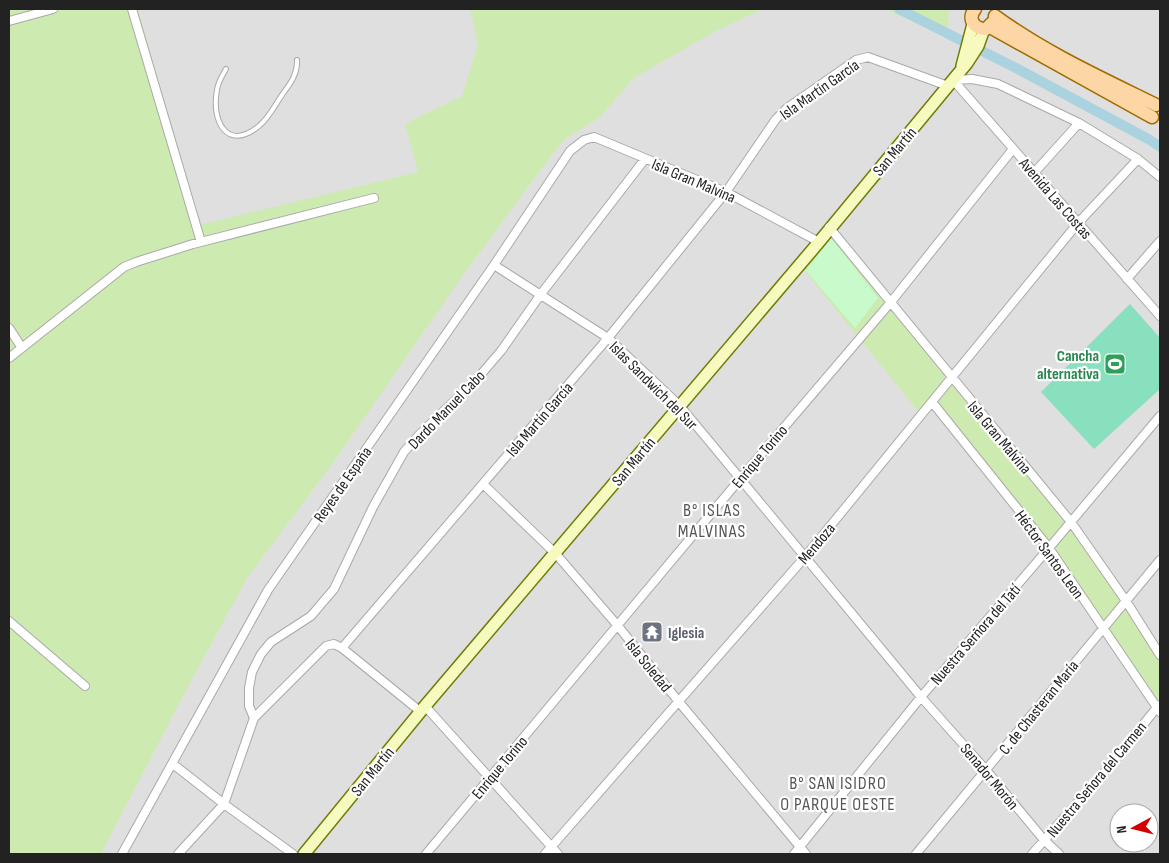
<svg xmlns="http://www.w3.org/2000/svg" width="1169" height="863" font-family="'Sofia Sans Condensed',sans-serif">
<rect width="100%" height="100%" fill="#f2efe9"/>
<!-- residential -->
<path fill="#e0dfdf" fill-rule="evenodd" d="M 9,9 L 1160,9 L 1160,854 L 9,854 ZM 1119,813 L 1149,813 L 1149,843 L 1119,843 Z"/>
<!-- grass -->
<path fill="#cdebb0" d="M 9,9 L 138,9 L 199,225 L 418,172 L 405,124 L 462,96 L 478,44 L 470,9 L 763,9 L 718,30 L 634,78 L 599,118 L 566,138 L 553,153 L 461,278 L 335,460 L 247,578 L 182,698 L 101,854 L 9,854 Z
M 885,9 L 942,9 L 949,12 L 946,37 Z
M 830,228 L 1070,522 L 1160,656 L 1160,712 L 1049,547 L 932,401 L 921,415 L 800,265 Z"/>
<!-- park -->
<path fill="#c8facc" d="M 831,238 L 878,298 L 855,328 L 806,271 Z"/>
<!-- pitch -->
<path fill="#88e0be" d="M 1130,304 L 1160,338 L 1160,389 L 1094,449 L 1041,392 Z"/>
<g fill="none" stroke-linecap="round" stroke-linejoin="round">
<!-- canal -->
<path stroke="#aad3df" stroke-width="10" d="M 899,9 L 1016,68 L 1150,140 L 1160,147"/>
<!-- lane casing -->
<g stroke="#a9a9a9" stroke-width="6">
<path id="lane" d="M 226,69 C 222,76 218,82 217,90 C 211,121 227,152 259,126 C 269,118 275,105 282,95 C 290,84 298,74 297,60"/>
</g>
<!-- street casing -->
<g stroke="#a9a9a9" stroke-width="10">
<path id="street" d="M 132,9 L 201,242
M 9,21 L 53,9
M 953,80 L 1160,316
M 953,80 L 972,79 L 998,84 L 1079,123 L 1138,159 L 1160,177
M 1034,173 L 1079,123
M 829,227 L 1071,522 L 1126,601 L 1160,655
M 494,265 L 608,338 L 680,406 L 921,697 L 986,770 L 1044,840 L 1059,854
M 1127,279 L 1160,241
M 9,328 L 22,348
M 9,358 L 124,267 L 136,262 L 193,244 L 374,198
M 932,402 L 1049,548 L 1160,712
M 483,484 L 556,554 L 618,626 L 679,702 L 806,854
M 9,621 L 85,686
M 342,648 L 421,712
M 425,706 L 558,854
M 254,718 L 249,706 L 249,688 L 252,672 L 261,654 L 271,642 L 311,616 L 334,589 L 373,507 L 404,452 L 419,435 L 477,379 L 501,351 L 541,294 L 645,159
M 173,764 L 224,804 L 293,854
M 122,854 L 268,590 L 494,265 L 570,151 L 584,140 L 594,137 L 726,192 L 819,242
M 178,854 L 224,804 L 254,718 L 326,646 L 334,644 L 342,648 L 608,338 L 726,192 L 776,119 L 787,108 L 856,60 L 868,57 L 948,86
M 426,854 L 740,479 L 891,302 L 1013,149
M 545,854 L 805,557 L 1078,223 L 1138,159
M 794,854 L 921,697 L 1049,548 L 1160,416
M 916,854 L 1160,560
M 1032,854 L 1107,769 L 1159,705"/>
</g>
<!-- secondary casing -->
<g stroke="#707d05" stroke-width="14">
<path id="secondary" d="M 962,66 L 973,24
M 304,854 L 425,706 L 819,242 L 967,63 L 978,46 L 984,29"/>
</g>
<!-- primary casing -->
<g stroke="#a06b00" stroke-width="15">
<path id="primary" d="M 975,9 C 967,19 974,29 986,29 L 993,22
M 995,16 C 1044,52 1101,78 1156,105
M 990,27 L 1152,117"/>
</g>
<!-- lane -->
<use href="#lane" stroke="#fff" stroke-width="4"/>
<!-- street -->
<use href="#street" stroke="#fff" stroke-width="8"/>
<!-- secondary -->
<use href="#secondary" stroke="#f7fabf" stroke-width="11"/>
<!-- primary -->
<use href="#primary" stroke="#fcd6a4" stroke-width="12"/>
</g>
<!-- icons -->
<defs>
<g id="stadium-square" transform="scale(1.125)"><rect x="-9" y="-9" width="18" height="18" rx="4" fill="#2e9e5b" stroke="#fff"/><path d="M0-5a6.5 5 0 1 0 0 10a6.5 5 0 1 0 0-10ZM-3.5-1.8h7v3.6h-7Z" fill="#fff"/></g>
<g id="temple-square" transform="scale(1.125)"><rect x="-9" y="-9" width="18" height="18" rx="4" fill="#6b7280" stroke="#fff"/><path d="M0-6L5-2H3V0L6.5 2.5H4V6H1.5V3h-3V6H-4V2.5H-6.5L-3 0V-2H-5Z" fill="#fff"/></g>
</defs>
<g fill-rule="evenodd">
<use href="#stadium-square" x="1115" y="364"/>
<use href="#temple-square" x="652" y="632"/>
</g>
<g text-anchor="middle" stroke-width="4.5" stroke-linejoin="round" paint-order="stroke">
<!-- street labels -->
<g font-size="16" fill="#222" stroke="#fff">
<text transform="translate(819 89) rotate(-35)" y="6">Isla Martín García</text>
<text transform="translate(894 151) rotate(-50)" y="6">San Martín</text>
<text transform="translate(694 180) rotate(23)" y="6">Isla Gran Malvina</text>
<text transform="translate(1056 198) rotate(49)" y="6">Avenida Las Costas</text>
<text transform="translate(654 385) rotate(45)" y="6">Islas Sandwich del Sur</text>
<text transform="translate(446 409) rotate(-46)" y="6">Dardo Manuel Cabo</text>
<text transform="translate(539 419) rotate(-49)" y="6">Isla Martín García</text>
<text transform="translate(1000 437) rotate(50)" y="6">Isla Gran Malvina</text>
<text transform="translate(759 456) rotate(-50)" y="6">Enrique Torino</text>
<text transform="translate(633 461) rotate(-50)" y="6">San Martín</text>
<text transform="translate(342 484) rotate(-55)" y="6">Reyes de España</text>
<text transform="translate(816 543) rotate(-50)" y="6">Mendoza</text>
<text transform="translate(1050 554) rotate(54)" y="6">Héctor Santos Leon</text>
<text transform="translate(975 634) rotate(-49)" y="6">Nuestra Serñora del Tatí</text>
<text transform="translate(649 665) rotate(51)" y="6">Isla Soledad</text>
<text transform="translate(1038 707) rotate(-51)" y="6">C. de Chasteran María</text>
<text transform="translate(499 767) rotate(-50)" y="6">Enrique Torino</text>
<text transform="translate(372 771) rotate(-51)" y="6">San Martín</text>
<text transform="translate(990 776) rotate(50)" y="6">Senador Morón</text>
<text transform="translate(1096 779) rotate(-50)" y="6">Nuestra Señora del Carmen</text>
</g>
<!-- leisure labels -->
<g font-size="16" font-weight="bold" fill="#27864d" stroke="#fff" text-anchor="end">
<text x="1099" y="361">Cancha<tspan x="1099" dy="18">alternativa</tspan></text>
</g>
<!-- worship labels -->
<g font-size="16" font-weight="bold" fill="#5b616d" stroke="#fff" text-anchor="start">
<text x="668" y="638">Iglesia</text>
</g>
<!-- neighbourhood labels -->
<g font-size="18" letter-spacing="1" fill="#555" stroke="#fff">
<text x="712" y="516">B° ISLAS<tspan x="712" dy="21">MALVINAS</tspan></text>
<text x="838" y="789">B° SAN ISIDRO<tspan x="838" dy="21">O PARQUE OESTE</tspan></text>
</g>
</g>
<!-- border -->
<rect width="1169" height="863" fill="none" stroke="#222222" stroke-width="20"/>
<!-- north arrow -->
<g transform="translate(1134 828) rotate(263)"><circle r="24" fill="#ffffff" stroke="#a7a7a7"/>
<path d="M0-4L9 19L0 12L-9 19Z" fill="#d40000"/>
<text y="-8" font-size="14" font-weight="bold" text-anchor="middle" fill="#222222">N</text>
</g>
</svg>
